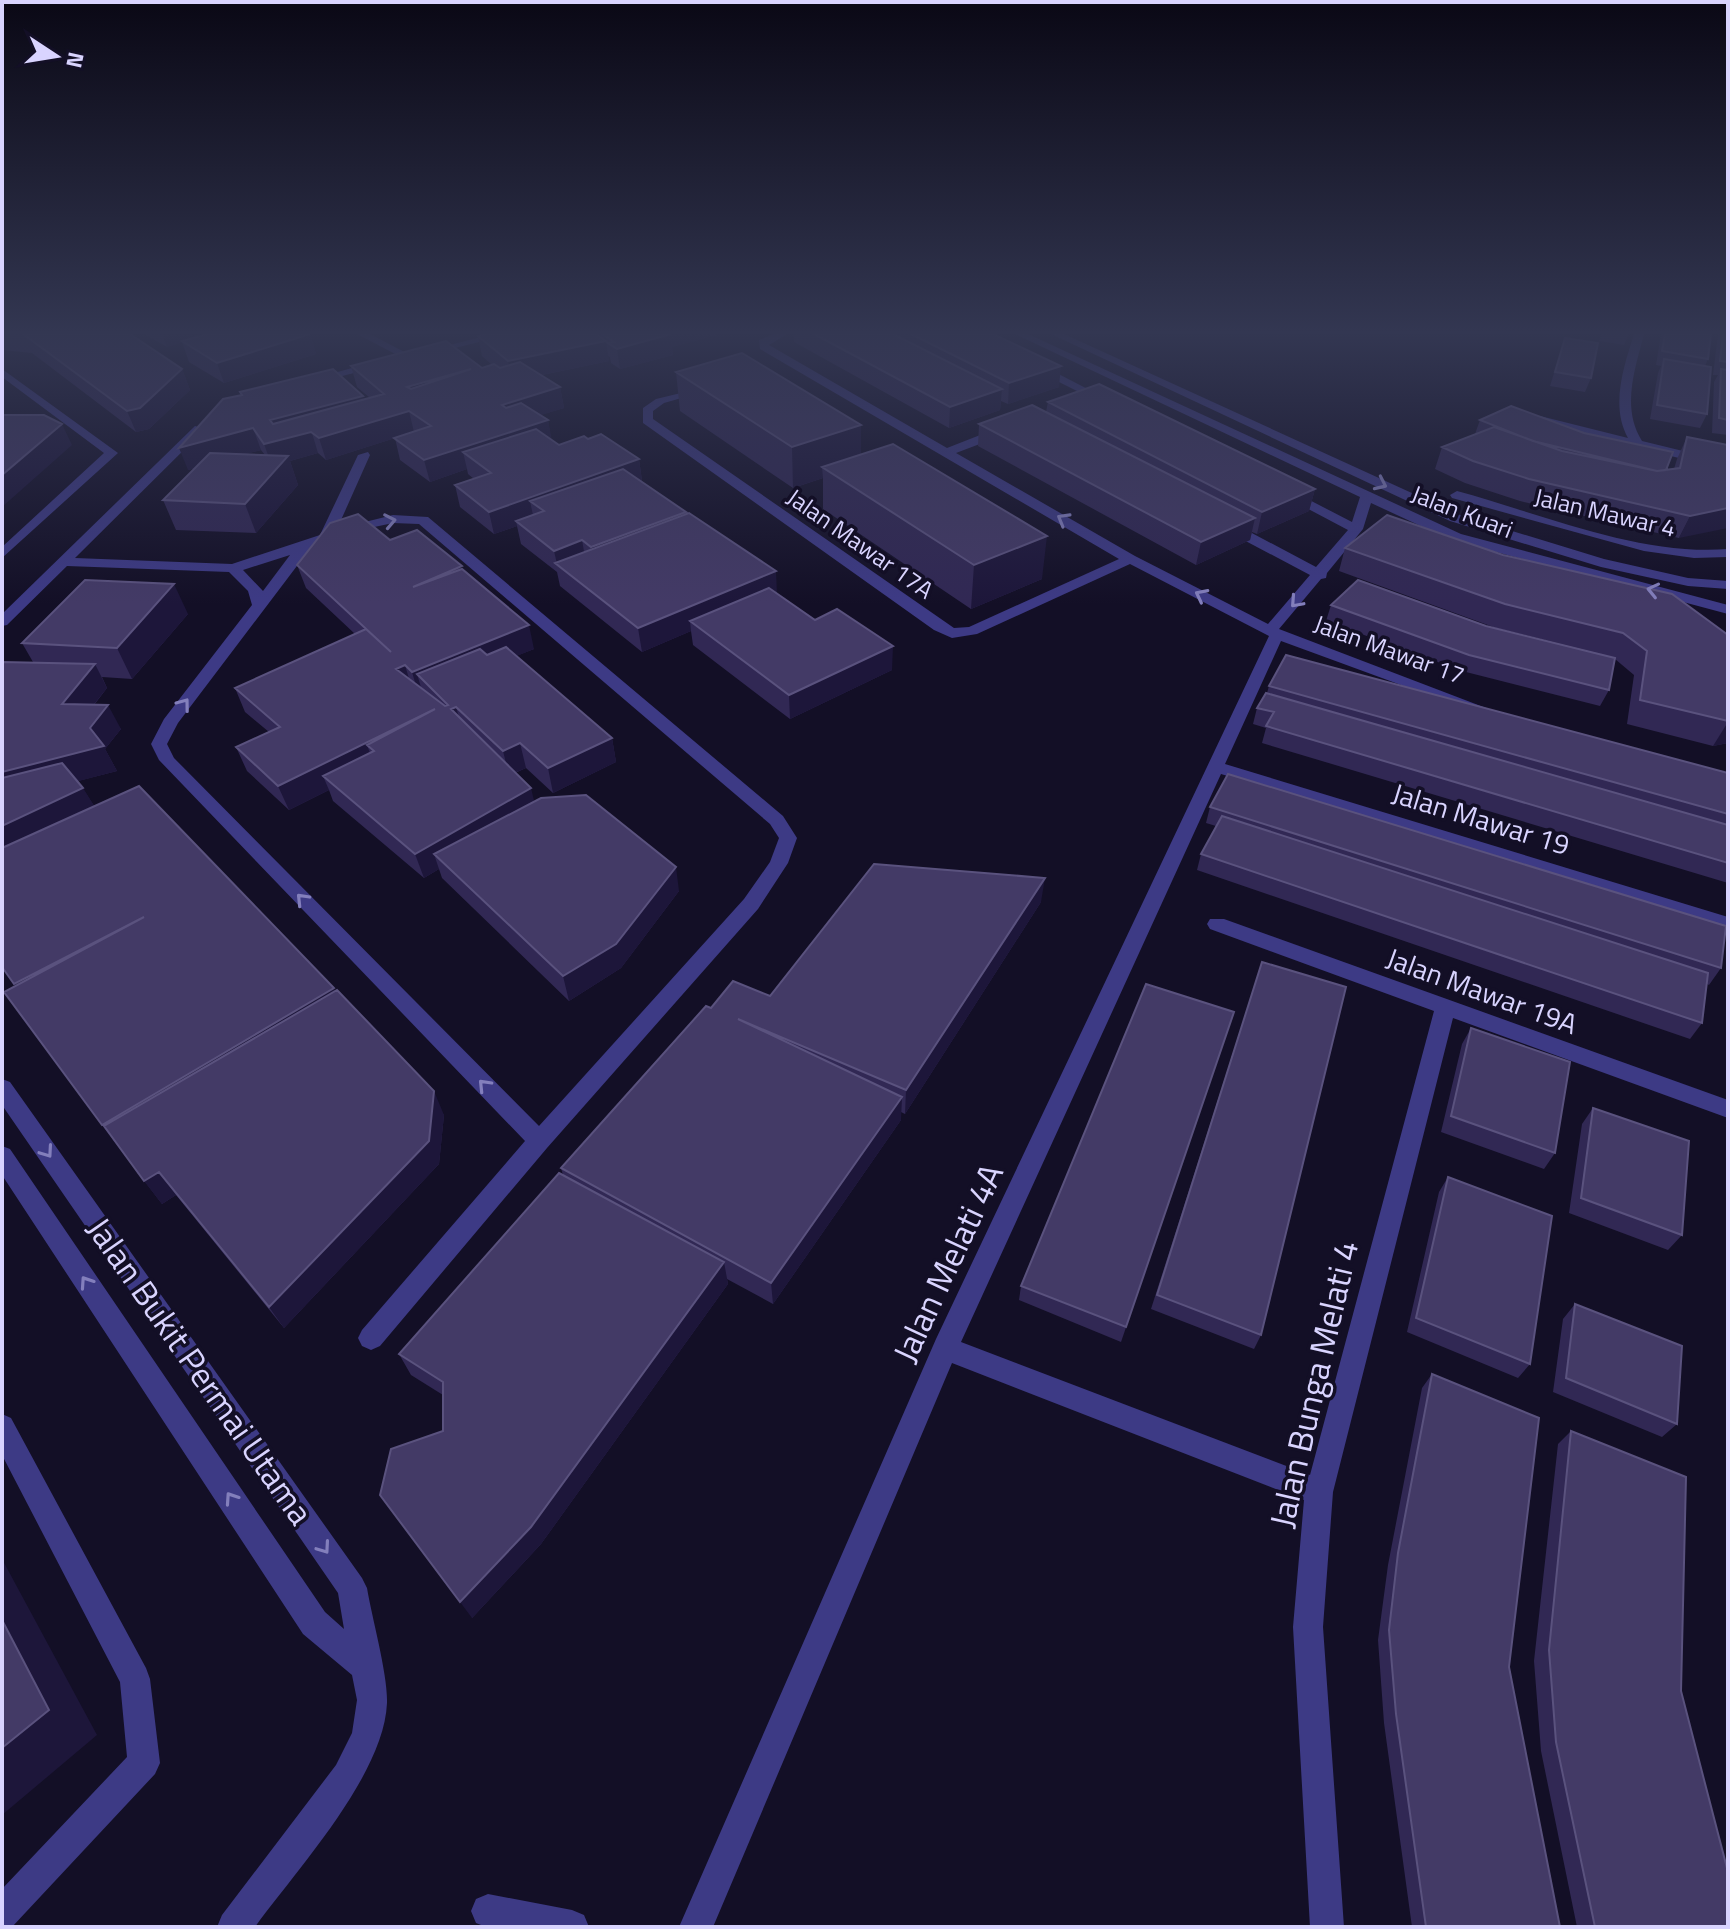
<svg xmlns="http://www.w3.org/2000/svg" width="1730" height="1929" font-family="'Titillium Web',sans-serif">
<rect width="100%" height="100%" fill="#130f26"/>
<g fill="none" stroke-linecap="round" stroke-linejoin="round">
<!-- minor -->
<path fill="#3d3a85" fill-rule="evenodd" d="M 357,334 L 370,334 L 412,356 L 403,358 Z
M 493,334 L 511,334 L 427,355 L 422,352 Z
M 774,334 L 787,334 L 769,345 L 947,448 L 998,428 L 1006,428 L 1006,434 L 956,453 L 1135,556 L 1268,624 L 1310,575 L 1223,529 L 1223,523 L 1233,523 L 1316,567 L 1348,530 L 1280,494 L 1292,491 L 1352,522 L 1360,497 L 1015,334 L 1028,334 L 1461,534 L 1728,605 L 1728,614 L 1451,540 L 1371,503 L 1363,529 L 1327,573 L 1326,578 L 1321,579 L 1279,629 L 1486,708 L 1478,713 L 1472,711 L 1281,641 L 1225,764 L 1728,917 L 1728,931 L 1221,774 L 961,1342 L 1310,1475 L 1434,1011 L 1210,929 L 1207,924 L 1210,919 L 1224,919 L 1728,1100 L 1728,1118 L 1453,1018 L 1333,1492 L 1323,1627 L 1344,1927 L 1310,1927 L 1293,1627 L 1304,1500 L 952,1363 L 713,1927 L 679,1927 L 936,1339 L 1269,636 L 1130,564 L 977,634 L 952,638 L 934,630 L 643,423 L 643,408 L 656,399 L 706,387 L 706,391 L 664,403 L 653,411 L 653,419 L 954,628 L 969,627 L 1119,559 L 760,349 L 759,340 Z
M 1051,334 L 1064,334 L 1460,515 L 1604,559 L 1688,578 L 1728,581 L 1728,589 L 1688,586 L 1601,567 L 1450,521 Z
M 1634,334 L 1644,334 C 1635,369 1621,408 1642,441 L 1728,462 L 1728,470 L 1536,423 L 1536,417 L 1540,416 L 1628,438 C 1610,406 1624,366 1634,334 Z
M 377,361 L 381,362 L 381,366 L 315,383 L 309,380 Z
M 1033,365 L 1041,365 L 1111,401 L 1101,403 L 1033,369 Z
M 2,369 L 118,453 L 2,558 L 2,547 L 104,453 L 2,377 Z
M 195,426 L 205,429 L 75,558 L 232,564 L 320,535 L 358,455 L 368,452 L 370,455 L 337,529 L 393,515 L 428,517 L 783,816 L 797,838 L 788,863 L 758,909 L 547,1148 L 380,1346 L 371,1350 L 362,1346 L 358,1338 L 362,1330 L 525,1141 L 159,760 L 151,744 L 164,719 L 252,605 L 248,591 L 229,572 L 67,566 L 7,625 L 2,626 L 2,614 ZM 393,523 L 419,524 L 770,824 L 779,838 L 770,862 L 744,899 L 539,1126 L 174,758 L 167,744 L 178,723 L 309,550 L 351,532 ZM 290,555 L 263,591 L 243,570 Z
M 1457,491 C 1542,514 1639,556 1728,549 L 1728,557 L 1694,558 L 1644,551 L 1452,498 L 1450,495 Z
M 2,1079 L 10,1082 L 362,1578 L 367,1588 C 372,1618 388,1675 387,1703 C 384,1775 298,1868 255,1927 L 217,1927 L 222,1915 L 336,1765 L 352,1733 L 357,1700 L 352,1675 L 303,1634 L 2,1175 L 2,1146 L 10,1149 L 325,1612 L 344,1629 L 338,1593 L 2,1105 Z
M 2,1414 L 11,1418 L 146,1668 L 150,1679 L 160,1763 L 155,1774 L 12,1927 L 2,1927 L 2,1889 L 127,1757 L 120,1682 L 2,1455 Z
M 488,1894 L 572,1910 L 584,1915 L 589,1927 L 486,1927 L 476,1923 L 471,1911 L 476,1899 Z"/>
</g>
<!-- wall -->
<path fill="#312854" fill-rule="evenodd" d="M 2,334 L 130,334 L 182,369 L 190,390 L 149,429 L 136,432 L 32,353 L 2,350 Z
M 144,334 L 310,334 L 316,354 L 224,383 L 189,362 L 182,342 L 167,347 Z
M 488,334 L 718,334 L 672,347 L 673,355 L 620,369 L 611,363 L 610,357 L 608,356 L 609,361 L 542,375 L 560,387 L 564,408 L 540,415 L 548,420 L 551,440 L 559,445 L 588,439 L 639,459 L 642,481 L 641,482 L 686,512 L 686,514 L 777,594 L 892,670 L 790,719 L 693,645 L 691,631 L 642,652 L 560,586 L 557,572 L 521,544 L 517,526 L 494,534 L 460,507 L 455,485 L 474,479 L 468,474 L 467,469 L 430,482 L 400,460 L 395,438 L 326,460 L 318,453 L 290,461 L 298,485 L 256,533 L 176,530 L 163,500 L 196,468 L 188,470 L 241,395 L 240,392 L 363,396 L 363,399 L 370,398 L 357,387 L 351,366 L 482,368 L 492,365 L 482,356 L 478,336 ZM 261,450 L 265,455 L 245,454 Z
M 794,334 L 993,334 L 1059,387 L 1008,404 L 1001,401 L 1000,410 L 949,428 L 794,342 Z
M 1602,334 L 1629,334 L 1624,345 L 1599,341 Z
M 1661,334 L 1711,334 L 1708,359 L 1705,366 L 1707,414 L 1700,428 L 1650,419 L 1658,373 L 1661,366 L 1656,365 Z
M 1718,334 L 1728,334 L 1728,435 L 1712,433 L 1714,382 L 1718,375 L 1713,375 Z
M 1565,338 L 1591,378 L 1585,392 L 1550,386 Z
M 676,372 L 861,425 L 861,454 L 1042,579 L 971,609 L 823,509 L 823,478 L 793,488 L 680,411 Z
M 1048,402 L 1315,489 L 1309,511 L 1257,534 L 1252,532 L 1250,540 L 1196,565 L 978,446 L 979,424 L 1046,412 Z
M 1480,420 L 1666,470 L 1674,469 L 1677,459 L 1687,437 L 1728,445 L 1679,538 L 1520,501 L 1465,483 L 1435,469 L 1442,447 L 1475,434 Z
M 390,540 L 462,569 L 534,649 L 516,656 L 612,738 L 616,762 L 553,793 L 526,768 L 515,773 L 534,801 L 679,891 L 621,968 L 569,1001 L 442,878 L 439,869 L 424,878 L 333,801 L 329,790 L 289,810 L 247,771 L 236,747 L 269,732 L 245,712 L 235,688 L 355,634 L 306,588 L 297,565 Z
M 1345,548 L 1728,635 L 1728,743 L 1713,746 L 1627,724 L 1634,675 L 1615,659 L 1609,690 L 1600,706 L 1462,671 L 1326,621 L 1331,605 L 1486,626 L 1611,656 L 1496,628 L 1339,571 Z
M 188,614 L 132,679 L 102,677 L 107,688 L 94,705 L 121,729 L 105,749 L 117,771 L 78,781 L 94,806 L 335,991 L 444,1115 L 439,1164 L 284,1328 L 176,1195 L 162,1204 L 120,1149 L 16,986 L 33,662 L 22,643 Z
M 1269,686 L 1728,773 L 1728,883 L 1262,743 L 1266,728 L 1253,724 L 1257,708 L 1267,693 Z
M 1210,807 L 1721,968 L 1709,985 L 1707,984 L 1702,1023 L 1690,1039 L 1197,870 L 1201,854 L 1216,826 L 1206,823 Z
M 1041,902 L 905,1114 L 901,1112 L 901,1120 L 773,1304 L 727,1279 L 728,1284 L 541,1544 L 472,1618 L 443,1395 L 411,1375 L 399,1354 L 563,1175 L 561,1168 L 711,1008 L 770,996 Z
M 1262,962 L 1261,1335 L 1254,1349 L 1151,1309 Z
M 1234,1012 L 1121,1342 L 1019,1300 L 1021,1286 Z
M 1471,1028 L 1555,1153 L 1544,1169 L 1441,1132 L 1462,1044 Z
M 1593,1108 L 1682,1235 L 1668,1250 L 1569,1213 L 1582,1124 Z
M 1448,1177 L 1530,1364 L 1518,1378 L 1407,1332 L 1439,1192 Z
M 1575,1304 L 1677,1424 L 1662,1437 L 1553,1392 L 1563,1319 Z
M 1432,1374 L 1509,1667 L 1560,1927 L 1412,1927 L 1384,1723 L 1378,1640 L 1388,1565 L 1422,1388 Z
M 1571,1431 L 1681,1691 L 1728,1927 L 1577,1927 L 1541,1751 L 1534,1661 L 1558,1444 Z"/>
<!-- shaded-wall -->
<path fill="#1d163a" d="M 162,334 L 209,334 L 167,347 Z
M 310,334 L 316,354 L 224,383 L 217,363 Z
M 663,334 L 718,335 L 672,347 L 673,355 L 620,369 L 617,349 Z
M 606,341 L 609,361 L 512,381 L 508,361 Z
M 1061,366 L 1059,387 L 1008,404 L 1009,383 Z
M 182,369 L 190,390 L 149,429 L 136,432 L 127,411 Z
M 471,369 L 413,408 L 407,387 Z
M 560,387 L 564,408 L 506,426 L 502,405 Z
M 1002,389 L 1000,410 L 949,428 L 950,407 Z
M 363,396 L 369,417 L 312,433 L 318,453 L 290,461 L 298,485 L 256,533 L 245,504 L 272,466 L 264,444 L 270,420 Z
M 409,411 L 414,432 L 326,460 L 319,438 Z
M 548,420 L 552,441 L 463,452 L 467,469 L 430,482 L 424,460 Z
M 62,424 L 72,445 L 2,507 L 2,475 Z
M 861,425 L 861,465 L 822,467 L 823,478 L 793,488 L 792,447 Z
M 253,428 L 261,450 L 188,470 L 179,448 Z
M 639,459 L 642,481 L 545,516 L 544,511 L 530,501 L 534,520 L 516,521 L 517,526 L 494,534 L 489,512 Z
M 1315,489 L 1309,511 L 1257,534 L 1262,512 Z
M 1728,508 L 1728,528 L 1679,538 L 1690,516 Z
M 686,512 L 688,534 L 595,570 L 591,547 Z
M 1255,518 L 1250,540 L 1196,565 L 1201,542 Z
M 1047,536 L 1042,579 L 971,609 L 974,565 Z
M 582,540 L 586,563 L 557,564 L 554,551 Z
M 776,571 L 777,594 L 690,621 L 691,631 L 642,652 L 638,628 Z
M 174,584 L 188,614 L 132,679 L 117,648 Z
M 529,625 L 534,649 L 433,690 L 417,674 L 423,694 L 419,696 L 412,672 Z
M 893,646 L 892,670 L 790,719 L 789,695 Z
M 95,664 L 107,688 L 75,728 L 62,704 Z
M 405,665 L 412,689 L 396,669 Z
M 108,705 L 121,729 L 105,749 L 117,771 L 2,801 L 2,772 L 90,728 Z
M 456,707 L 463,731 L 451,709 Z
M 435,709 L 374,751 L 367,745 L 375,767 L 323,776 L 329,790 L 289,810 L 278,786 Z
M 1728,722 L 1728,743 L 1713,746 Z
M 612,738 L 616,762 L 553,793 L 548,768 Z
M 520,743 L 526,768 L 509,775 L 503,751 Z
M 83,788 L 98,812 L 2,859 L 2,826 Z
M 531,788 L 537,813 L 434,854 L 439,869 L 424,878 L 415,854 Z
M 676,867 L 679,891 L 621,968 L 569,1001 L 563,976 Z
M 1045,878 L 1041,902 L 905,1114 L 906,1090 Z
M 144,917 L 32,1008 L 14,984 Z
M 334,988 L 345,1012 L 120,1149 L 102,1125 Z
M 434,1091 L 444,1115 L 439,1164 L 284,1328 L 269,1307 Z
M 902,1097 L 901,1120 L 773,1304 L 771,1283 Z
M 159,1172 L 176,1195 L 162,1204 L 144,1181 Z
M 724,1262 L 728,1284 L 541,1544 L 472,1618 L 460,1602 Z
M 2,1559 L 97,1735 L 2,1815 Z"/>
<!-- building -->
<path fill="#433a66" stroke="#5a527e" stroke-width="2" fill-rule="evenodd" d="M 23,334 L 130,334 L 182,369 L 140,408 L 127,411 Z
M 208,334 L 310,334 L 217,363 L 182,341 Z
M 488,334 L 596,334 L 606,341 L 508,361 L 478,336 Z
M 602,334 L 671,334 L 617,349 L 608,343 L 614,342 Z
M 814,334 L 893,334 L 1002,389 L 950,407 Z
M 911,334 L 993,334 L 1061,366 L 1009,383 Z
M 1665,334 L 1711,334 L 1708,359 L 1662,351 Z
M 1723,334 L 1728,334 L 1728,362 L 1720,361 Z
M 1565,338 L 1598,343 L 1591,378 L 1555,372 Z
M 446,341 L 482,368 L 494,364 L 500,368 L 520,362 L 560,387 L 502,405 L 506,408 L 521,403 L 548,420 L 424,460 L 394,438 L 431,426 L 409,411 L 319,438 L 311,432 L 264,444 L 253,428 L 179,448 L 223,399 L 242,395 L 240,392 L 333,369 L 363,396 L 270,420 L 273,424 L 384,394 L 351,366 ZM 471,369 L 411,389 L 407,387 Z
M 742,353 L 861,425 L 792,447 L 676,372 Z
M 1664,359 L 1711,367 L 1707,414 L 1657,405 Z
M 1721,369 L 1728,370 L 1728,420 L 1719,418 Z
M 1099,384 L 1315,489 L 1262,512 L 1048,402 Z
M 1032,405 L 1255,518 L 1201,542 L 979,424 Z
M 1511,406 L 1584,433 L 1673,452 L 1666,470 L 1657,471 L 1533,441 L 1480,420 Z
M 2,415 L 44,415 L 62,424 L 2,475 Z
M 1494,427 L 1562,451 L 1657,471 L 1680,468 L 1687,437 L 1728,445 L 1728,508 L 1690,516 L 1529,479 L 1473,461 L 1442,447 Z
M 536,429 L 559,445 L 584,436 L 588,439 L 601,434 L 639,459 L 489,512 L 455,485 L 491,473 L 463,452 Z
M 893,444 L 1047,536 L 974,565 L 822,467 Z
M 210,453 L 288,456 L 245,504 L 163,500 Z
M 623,469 L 686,512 L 591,547 L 582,540 L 554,551 L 516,521 L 544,511 L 530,501 Z
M 689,513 L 776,571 L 638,628 L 555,563 Z
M 358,514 L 390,540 L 417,530 L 462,566 L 413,587 L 462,569 L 529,625 L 412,672 L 405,665 L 396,669 L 445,706 L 448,705 L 417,674 L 480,649 L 487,655 L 506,647 L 612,738 L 548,768 L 520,743 L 503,751 L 456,707 L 451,709 L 531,788 L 415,854 L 323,776 L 374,751 L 367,745 L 435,709 L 278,786 L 236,747 L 280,727 L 235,688 L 366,629 L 391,652 L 297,565 L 330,523 Z
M 1387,515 L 1503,555 L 1672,594 L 1728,635 L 1728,721 L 1640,700 L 1647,651 L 1623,633 L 1505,604 L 1345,548 Z
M 85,580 L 174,584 L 117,648 L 22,643 Z
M 1358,580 L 1486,626 L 1615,658 L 1609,690 L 1469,655 L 1331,605 Z
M 769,588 L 815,620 L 837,609 L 893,646 L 789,695 L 690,621 Z
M 1286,655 L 1728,773 L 1728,814 L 1269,686 Z
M 2,662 L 95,664 L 62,704 L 108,705 L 90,728 L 104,746 L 2,772 Z
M 1266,693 L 1728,825 L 1728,863 L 1266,726 L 1274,712 L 1257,708 Z
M 62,763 L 83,788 L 2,826 L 2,778 Z
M 1228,774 L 1726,926 L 1721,968 L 1210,807 Z
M 139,786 L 334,988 L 102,1125 L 4,992 L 144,917 L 14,984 L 2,967 L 2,848 Z
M 586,795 L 676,867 L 616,944 L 563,976 L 434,854 L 541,798 Z
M 1222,816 L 1708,973 L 1702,1023 L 1201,854 Z
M 874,864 L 1045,878 L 906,1090 L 738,1019 L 902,1097 L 771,1283 L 561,1168 L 706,1006 L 711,1008 L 733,981 L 770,996 Z
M 1262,962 L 1346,987 L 1261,1335 L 1157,1295 Z
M 1146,984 L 1234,1012 L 1126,1327 L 1021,1286 Z
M 337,990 L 434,1091 L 429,1141 L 269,1307 L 159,1172 L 144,1181 L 104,1126 Z
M 1471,1028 L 1570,1062 L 1555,1153 L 1451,1116 Z
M 1593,1108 L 1689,1141 L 1682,1235 L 1581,1198 Z
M 559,1173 L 724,1262 L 531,1527 L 460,1602 L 380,1495 L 391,1449 L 443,1431 L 443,1382 L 399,1354 Z
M 1448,1177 L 1552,1216 L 1530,1364 L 1416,1318 Z
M 1575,1304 L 1682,1346 L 1677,1424 L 1566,1378 Z
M 1432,1374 L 1539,1418 L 1509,1667 L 1560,1927 L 1426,1927 L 1396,1714 L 1389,1630 L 1398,1553 Z
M 1571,1431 L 1686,1477 L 1681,1691 L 1728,1872 L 1728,1927 L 1595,1927 L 1556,1742 L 1549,1650 Z
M 2,1620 L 49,1710 L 2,1748 Z"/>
<!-- one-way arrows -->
<defs><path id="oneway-chevron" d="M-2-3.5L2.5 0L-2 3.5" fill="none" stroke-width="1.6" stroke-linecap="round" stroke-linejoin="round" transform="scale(2)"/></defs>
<g stroke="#837fbc">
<use href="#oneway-chevron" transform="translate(1381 484) rotate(25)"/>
<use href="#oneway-chevron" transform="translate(1063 519) rotate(-150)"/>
<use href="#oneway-chevron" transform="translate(390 521) rotate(-11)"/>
<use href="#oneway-chevron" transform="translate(1653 590) rotate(-167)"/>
<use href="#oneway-chevron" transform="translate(1201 595) rotate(-153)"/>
<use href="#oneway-chevron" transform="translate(1296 602) rotate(132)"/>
<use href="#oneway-chevron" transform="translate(184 704) rotate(-53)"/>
<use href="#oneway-chevron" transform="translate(302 899) rotate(-134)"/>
<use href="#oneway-chevron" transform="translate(484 1085) rotate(-134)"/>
<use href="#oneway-chevron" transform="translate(47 1152) rotate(55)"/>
<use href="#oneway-chevron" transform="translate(86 1282) rotate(-124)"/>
<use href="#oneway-chevron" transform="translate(231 1498) rotate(-124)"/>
<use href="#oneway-chevron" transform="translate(324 1548) rotate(55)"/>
</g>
<!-- sky -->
<linearGradient id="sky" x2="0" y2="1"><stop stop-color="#0a0815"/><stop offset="0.55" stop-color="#333752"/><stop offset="1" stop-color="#333752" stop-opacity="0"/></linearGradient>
<rect width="1730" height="604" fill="url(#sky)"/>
<g text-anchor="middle" stroke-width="7" stroke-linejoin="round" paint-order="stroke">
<!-- far-street labels -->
<g font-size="24" fill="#d9d4ff" stroke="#130f26">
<text transform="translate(1462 512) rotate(21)" y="8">Jalan Kuari</text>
<text transform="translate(1605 513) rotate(13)" y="8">Jalan Mawar 4</text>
<text transform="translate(860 544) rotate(35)" y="8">Jalan Mawar 17A</text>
<text transform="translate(1389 650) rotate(20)" y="8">Jalan Mawar 17</text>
</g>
<!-- street labels -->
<g font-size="28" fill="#d9d4ff" stroke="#130f26">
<text transform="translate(1481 819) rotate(17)" y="10">Jalan Mawar 19</text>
<text transform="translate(1482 991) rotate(20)" y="10">Jalan Mawar 19A</text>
</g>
<!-- near-street labels -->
<g font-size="34" fill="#d9d4ff" stroke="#130f26">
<text transform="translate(948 1263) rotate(-65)" y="12">Jalan Melati 4A</text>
<text transform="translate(200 1371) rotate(55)" y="12">Jalan Bukit Permai Utama</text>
<text transform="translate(1314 1384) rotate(-77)" y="12">Jalan Bunga Melati 4</text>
</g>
</g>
<!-- border -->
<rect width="1730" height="1929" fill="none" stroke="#d9d4ff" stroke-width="8"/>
<!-- north arrow -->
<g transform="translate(56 56) rotate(102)" stroke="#130f26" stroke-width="6" paint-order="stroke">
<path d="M0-6L14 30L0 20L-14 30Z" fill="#d9d4ff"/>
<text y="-12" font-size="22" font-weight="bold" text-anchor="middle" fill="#d9d4ff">N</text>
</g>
</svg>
